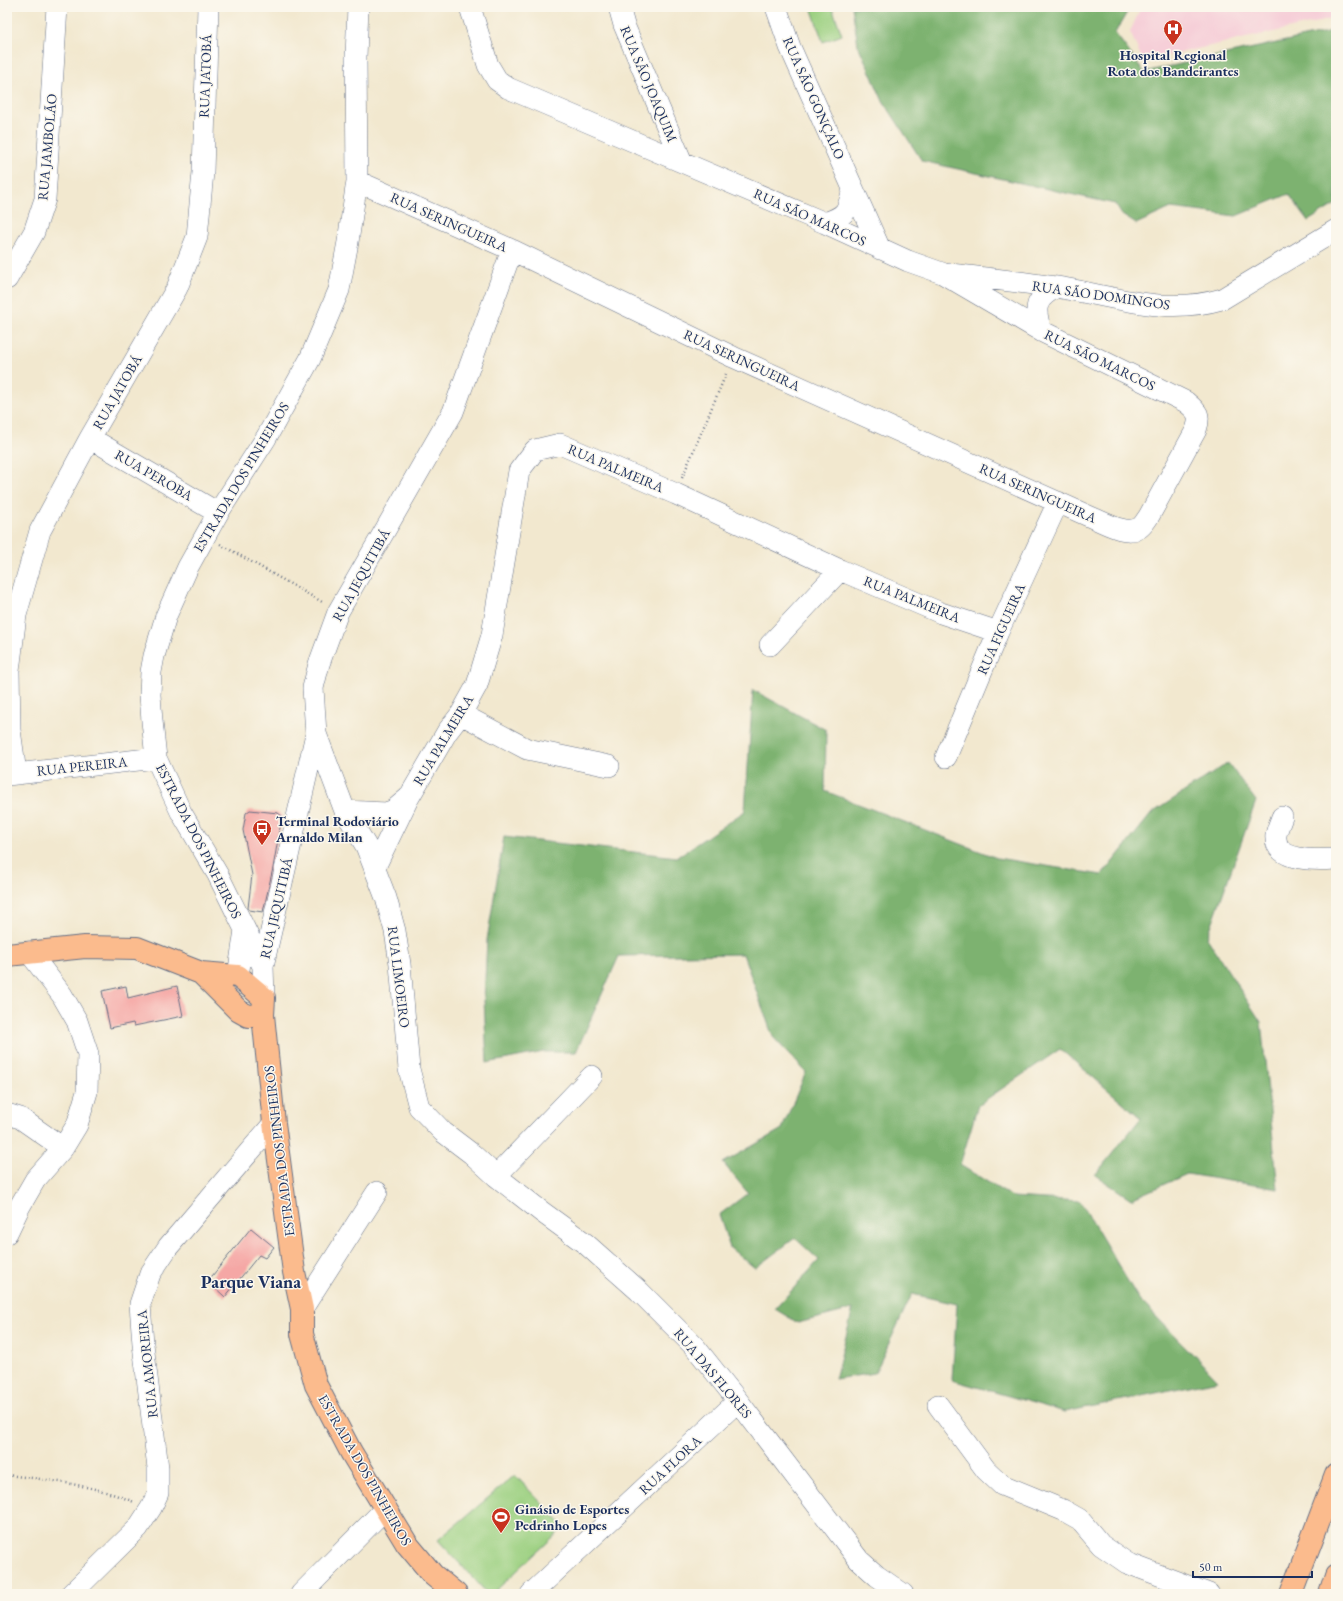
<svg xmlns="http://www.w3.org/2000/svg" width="1343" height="1601" font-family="'EB Garamond',serif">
<rect width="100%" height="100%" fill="#fbf7ec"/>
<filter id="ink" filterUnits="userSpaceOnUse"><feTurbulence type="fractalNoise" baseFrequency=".025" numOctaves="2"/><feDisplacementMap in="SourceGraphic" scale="8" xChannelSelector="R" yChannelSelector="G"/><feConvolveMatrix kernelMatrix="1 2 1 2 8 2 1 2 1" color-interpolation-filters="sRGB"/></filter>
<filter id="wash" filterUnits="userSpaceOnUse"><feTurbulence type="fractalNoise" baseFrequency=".012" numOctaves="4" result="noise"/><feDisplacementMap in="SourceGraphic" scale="16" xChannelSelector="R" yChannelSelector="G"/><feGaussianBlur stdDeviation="0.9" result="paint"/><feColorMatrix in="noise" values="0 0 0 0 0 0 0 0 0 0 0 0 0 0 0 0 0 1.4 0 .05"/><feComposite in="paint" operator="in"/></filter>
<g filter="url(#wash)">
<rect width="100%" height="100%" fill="#f2e8cf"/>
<!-- built -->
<path fill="#f6cfd8" d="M 1141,7 L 1336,7 L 1336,18 L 1143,61 L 1130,32 Z"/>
<!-- green -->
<path fill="#9cd081" stroke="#5c8070" d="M 811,7 L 832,7 L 842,35 L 823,42 Z
M 515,1475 L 564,1527 L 492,1594 L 488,1594 L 438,1540 Z"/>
<!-- forest -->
<path fill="#7db26f" stroke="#4c7066" d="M 852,7 L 1130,7 L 1115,33 L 1144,72 L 1336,30 L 1336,204 L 1308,221 L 1289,194 L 1236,216 L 1171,208 L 1136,224 L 1122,215 L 1115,204 L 922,161 L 882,99 L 858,45 Z
M 753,690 L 826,730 L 825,791 L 997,858 L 1102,875 L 1152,813 L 1228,763 L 1256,801 L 1207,938 L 1261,1022 L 1278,1189 L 1187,1174 L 1131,1199 L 1095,1175 L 1141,1118 L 1060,1049 L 978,1105 L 960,1165 L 1012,1197 L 1080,1201 L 1138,1298 L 1218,1380 L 1065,1412 L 952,1380 L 957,1304 L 912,1294 L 875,1373 L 835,1379 L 853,1309 L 798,1323 L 775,1309 L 819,1260 L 795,1238 L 755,1268 L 730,1248 L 719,1215 L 748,1193 L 723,1163 L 782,1129 L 806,1072 L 773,1037 L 743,954 L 619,956 L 576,1052 L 544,1052 L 487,1063 L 484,1000 L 487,940 L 504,837 L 677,857 L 745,811 Z"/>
<g id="blocks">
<!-- building -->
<path fill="#f5a7a5" d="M 250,810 L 278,813 L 282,816 L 273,868 L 263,912 L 249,910 L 248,908 L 252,875 L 243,830 L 246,813 Z
M 126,986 L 128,998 L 177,986 L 183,1016 L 134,1026 L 133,1023 L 110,1028 L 102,991 Z
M 251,1228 L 274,1247 L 265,1258 L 259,1255 L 225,1297 L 208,1281 Z"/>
</g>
</g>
<g filter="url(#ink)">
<use href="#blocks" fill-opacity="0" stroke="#667086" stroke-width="1"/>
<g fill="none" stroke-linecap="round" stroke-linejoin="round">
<!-- minor casing -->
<g stroke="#667086" stroke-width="22">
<path id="minor" d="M 619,7 L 624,25 L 681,160
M 776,7 L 790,47 L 880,249
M 357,181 L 512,250 L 733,357 L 1093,518 C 1106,523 1125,535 1139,528 C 1143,526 1146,520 1149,516 L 1196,430 C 1201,415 1198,412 1186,402 L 1041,331 L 942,273 L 908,261 L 825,223 L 508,88 L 497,80 L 488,65 L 470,7
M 825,223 C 848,215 847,211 853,189
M 950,274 C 986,278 1021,282 1056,287 C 1113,296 1164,316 1222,299 L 1336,230
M 7,279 L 34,232 L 45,199 L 57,7
M 1041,331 C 1034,308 1034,299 1057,287
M 90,438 L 218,513
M 770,645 L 840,570
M 461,714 L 527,749 L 609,766
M 316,734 L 345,811 L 366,846 L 386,898 L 395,931 L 400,964 L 409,1069 L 419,1107 L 443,1132 L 472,1154 L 496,1176 L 542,1212 L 586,1244 L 639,1291 L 695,1347 L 738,1401 L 859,1560 L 877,1576 L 903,1594
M 946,757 L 998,632 L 1058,502
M 16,773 L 10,730 L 9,671 L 16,615 L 40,531 L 90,438 L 177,288 L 197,237 L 203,172 L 208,7
M 7,775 L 156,758
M 345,811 L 386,813 L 394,810 L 407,799
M 1282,817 C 1280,823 1277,829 1276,835 C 1273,863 1319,860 1336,859
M 375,867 L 408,799 L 447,732 L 461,714 L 477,685 L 492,635 L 519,471 L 535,450 L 560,444 L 676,494 L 840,570 L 941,613 L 998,632
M 263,966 L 316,734 L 313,688 L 319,664 L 338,612 L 453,412 L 512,250
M 238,976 L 245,930
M 264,998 L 263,966 L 218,875 L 181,812 L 156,758 L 152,721 L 150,695 L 151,672 L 154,656 L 166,616 L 188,567 L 218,513 L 266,438 L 310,359 L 339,290 L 348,242 L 357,181 L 356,57 L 358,7
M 7,1114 L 20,1118 L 63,1148
M 496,1176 L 592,1076
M 7,1233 L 20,1206 L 35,1180 L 63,1148 L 77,1125 L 87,1092 L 88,1054 L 77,1021 L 62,995 L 29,952
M 302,1309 L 377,1192
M 938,1405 L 986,1470 L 1002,1485 L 1063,1510 L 1079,1519 L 1101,1545 L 1127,1563 L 1209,1594
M 71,1594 L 138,1528 L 151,1508 L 158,1493 L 158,1468 L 143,1344 L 140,1304 L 150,1274 L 168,1247 L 274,1123
M 301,1594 L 386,1508
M 531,1594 L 738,1401"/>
</g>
<!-- major casing -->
<g stroke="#667086" stroke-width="24">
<path id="major" d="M 7,955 L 85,947 L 137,948 L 201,973 L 238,976 L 264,998 L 263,1015 L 274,1123 L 294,1272 L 302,1309 L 302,1334 L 316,1385 L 351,1452 L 407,1544 L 433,1575 L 456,1594
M 201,973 L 239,1011 L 248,1016 L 263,1015
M 1291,1594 L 1336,1475
M 1330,1594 L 1336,1576"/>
</g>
<!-- path -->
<path stroke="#667086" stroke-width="2.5" stroke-dasharray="1 3" stroke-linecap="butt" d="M 682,478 L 726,374
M 220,544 L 324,603
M 7,1475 C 50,1480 94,1485 134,1502"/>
<!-- minor -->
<use href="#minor" stroke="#fff" stroke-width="21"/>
<!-- major -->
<use href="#major" stroke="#fbbb8d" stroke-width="22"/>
</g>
</g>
<!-- icons -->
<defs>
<g id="hospital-pin" transform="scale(1)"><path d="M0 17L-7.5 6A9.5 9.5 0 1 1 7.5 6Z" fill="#c8321e" stroke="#fbf7ec"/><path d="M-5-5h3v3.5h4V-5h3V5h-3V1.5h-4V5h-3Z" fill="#fff"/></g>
<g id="bus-pin" transform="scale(1)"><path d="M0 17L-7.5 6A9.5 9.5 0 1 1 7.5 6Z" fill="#c8321e" stroke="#fbf7ec"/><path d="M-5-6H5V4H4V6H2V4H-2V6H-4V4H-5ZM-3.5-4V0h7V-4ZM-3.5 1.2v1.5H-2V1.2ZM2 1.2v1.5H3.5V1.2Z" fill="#fff"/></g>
<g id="stadium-pin" transform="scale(1)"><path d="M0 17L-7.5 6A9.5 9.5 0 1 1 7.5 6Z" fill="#c8321e" stroke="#fbf7ec"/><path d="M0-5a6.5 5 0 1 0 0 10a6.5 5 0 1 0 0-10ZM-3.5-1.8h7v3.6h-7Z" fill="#fff"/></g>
</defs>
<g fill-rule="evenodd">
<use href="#hospital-pin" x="1173" y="29"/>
<use href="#bus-pin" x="262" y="829"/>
<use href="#stadium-pin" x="501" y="1517"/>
</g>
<g text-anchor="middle" stroke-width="3" stroke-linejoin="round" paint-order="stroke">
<!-- poi labels -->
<g font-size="14" font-weight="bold" fill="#1b2f5e" stroke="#fbf7ec" text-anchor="start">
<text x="1173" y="60" text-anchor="middle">Hospital Regional<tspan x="1173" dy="16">Rota dos Bandeirantes</tspan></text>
<text x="276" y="826">Terminal Rodoviário<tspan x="276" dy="16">Arnaldo Milan</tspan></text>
<text x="515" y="1514">Ginásio de Esportes<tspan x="515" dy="16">Pedrinho Lopes</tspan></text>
</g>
<!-- street labels -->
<g font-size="14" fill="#1b2f5e" stroke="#fbf7ec">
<text transform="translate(205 76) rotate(-88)" y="5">RUA JATOBÁ</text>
<text transform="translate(649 84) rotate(67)" y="5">RUA SÃO JOAQUIM</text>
<text transform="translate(814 98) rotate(66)" y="5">RUA SÃO GONÇALO</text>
<text transform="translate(47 147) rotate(-85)" y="5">RUA JAMBOLÃO</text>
<text transform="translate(810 217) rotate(24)" y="5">RUA SÃO MARCOS</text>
<text transform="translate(449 222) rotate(24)" y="5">RUA SERINGUEIRA</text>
<text transform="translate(1101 295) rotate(8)" y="5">RUA SÃO DOMINGOS</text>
<text transform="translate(742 360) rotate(25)" y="5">RUA SERINGUEIRA</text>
<text transform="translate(1100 360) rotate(26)" y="5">RUA SÃO MARCOS</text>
<text transform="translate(117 392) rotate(-60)" y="5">RUA JATOBÁ</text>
<text transform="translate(616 468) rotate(23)" y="5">RUA PALMEIRA</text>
<text transform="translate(154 475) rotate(30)" y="5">RUA PEROBA</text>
<text transform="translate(241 477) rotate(-59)" y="5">ESTRADA DOS PINHEIROS</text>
<text transform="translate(1038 493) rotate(24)" y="5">RUA SERINGUEIRA</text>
<text transform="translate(361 575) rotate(-61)" y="5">RUA JEQUITIBÁ</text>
<text transform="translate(912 599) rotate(22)" y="5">RUA PALMEIRA</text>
<text transform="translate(1001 629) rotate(-66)" y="5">RUA FIGUEIRA</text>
<text transform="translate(443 740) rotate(-59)" y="5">RUA PALMEIRA</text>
<text transform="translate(82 766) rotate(-6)" y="5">RUA PEREIRA</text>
<text transform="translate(199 841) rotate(63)" y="5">ESTRADA DOS PINHEIROS</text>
<text transform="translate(276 908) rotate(-77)" y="5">RUA JEQUITIBÁ</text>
<text transform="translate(399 977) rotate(83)" y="5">RUA LIMOEIRO</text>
<text transform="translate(279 1151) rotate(-97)" y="5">ESTRADA DOS PINHEIROS</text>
<text transform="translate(147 1364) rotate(-96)" y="5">RUA AMOREIRA</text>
<text transform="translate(713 1373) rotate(50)" y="5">RUA DAS FLORES</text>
<text transform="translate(670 1465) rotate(-43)" y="5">RUA FLORA</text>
<text transform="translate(365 1470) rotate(60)" y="5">ESTRADA DOS PINHEIROS</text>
</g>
<!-- district labels -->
<g font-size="18" font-weight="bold" fill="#1b2f5e" stroke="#fbf7ec">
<text x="251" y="1288">Parque Viana</text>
</g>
</g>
<!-- margin -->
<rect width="1343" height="1601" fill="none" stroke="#fbf7ec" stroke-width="24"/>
<!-- scale -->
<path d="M1193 1571v6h119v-6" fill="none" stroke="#1b2f5e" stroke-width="2"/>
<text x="1199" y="1571" font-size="12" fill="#1b2f5e" stroke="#fbf7ec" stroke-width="3" paint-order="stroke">50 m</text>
</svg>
